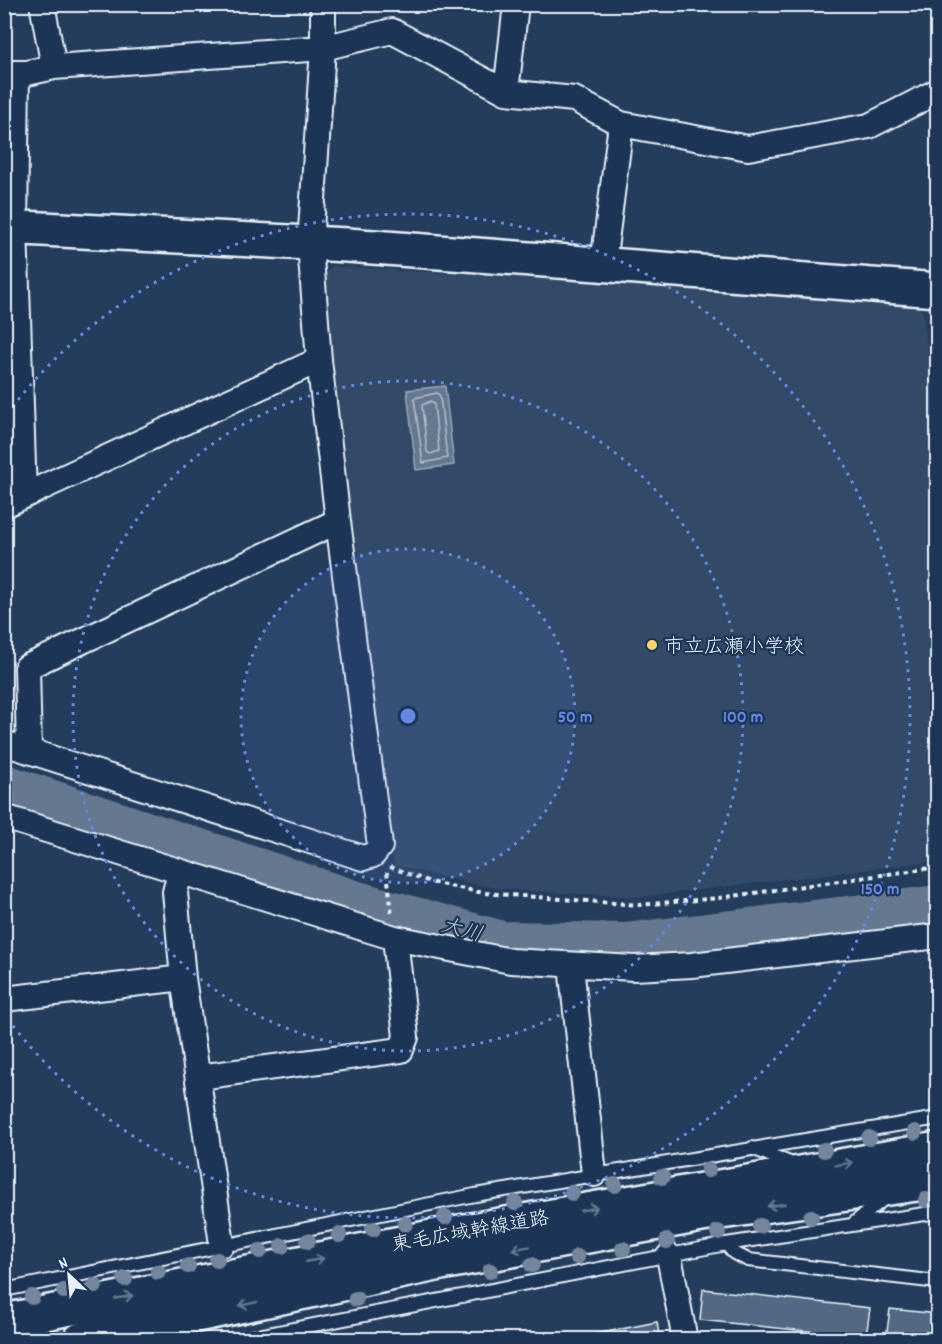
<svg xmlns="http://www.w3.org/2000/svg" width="942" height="1344" font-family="Dekko,'Klee One',sans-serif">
<rect width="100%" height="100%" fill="#253d5d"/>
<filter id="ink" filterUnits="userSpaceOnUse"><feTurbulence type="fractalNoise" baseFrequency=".0167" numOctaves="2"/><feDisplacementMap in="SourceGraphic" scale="12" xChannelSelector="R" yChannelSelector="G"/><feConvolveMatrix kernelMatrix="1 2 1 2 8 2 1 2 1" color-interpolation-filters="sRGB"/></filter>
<g filter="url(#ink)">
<!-- built -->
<path fill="#334a68" d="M 331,266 L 915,302 L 923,313 L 938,430 L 937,861 L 640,897 L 528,891 L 477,885 L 394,865 L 323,278 Z"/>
<!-- water -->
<path fill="#657890" stroke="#99a8ba" stroke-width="1.5" d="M 445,386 L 454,465 L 416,470 L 407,390 Z"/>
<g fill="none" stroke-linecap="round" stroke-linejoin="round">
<!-- shore -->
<path stroke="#b4c1ce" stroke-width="1.5" d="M 437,393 L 440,396 L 447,458 L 423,463 L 414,398 Z
M 431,401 L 434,404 L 439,451 L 430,454 L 427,452 L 422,405 Z"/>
<!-- river -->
<path stroke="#657890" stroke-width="40" d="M 4,784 L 357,901 L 502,941 L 625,943 L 938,905"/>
</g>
<!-- building -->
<path fill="#536782" stroke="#e8f1f8" stroke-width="1.5" d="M 703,1289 L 870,1308 L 866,1337 L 700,1320 Z
M 890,1309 L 938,1314 L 938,1340 L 886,1339 Z
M 657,1322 L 660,1340 L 566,1340 Z"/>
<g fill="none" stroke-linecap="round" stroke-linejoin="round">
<!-- lane casing -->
<g stroke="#e8f1f8" stroke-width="16">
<path id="lane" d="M 752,1148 L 795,1165
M 853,1224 L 886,1197
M 726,1244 L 734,1253 L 748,1260 L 938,1282
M 4,1290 L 475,1195 L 938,1118
M 237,1340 L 726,1244 L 938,1212"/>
</g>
<!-- street casing -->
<g stroke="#e8f1f8" stroke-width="28">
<path id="street" d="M 42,4 L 54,67
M 4,73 L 27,73 L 54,67 L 323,48 L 392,31 L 506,92 L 516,4
M 17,74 L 15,228 L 24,495
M 506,92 L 574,99 L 621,124 L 748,148 L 869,126 L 938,91
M 603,264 L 621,124
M 4,505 L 319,360
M 4,743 L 363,858 L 373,855 L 380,846 L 338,521 L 319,360 L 310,245 L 323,48 L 323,4
M 29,751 L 27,667 L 338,521
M 4,817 L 395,938 L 511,961 L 634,968 L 692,965 L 938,936
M 180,873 L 175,892 L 183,978 L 222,1244
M 571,966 L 594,1174
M 4,999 L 183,978
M 199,1077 L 401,1050 L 406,1037 L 395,938
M 669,1256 L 685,1340"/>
</g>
<!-- secondary casing -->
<g stroke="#e8f1f8" stroke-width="38">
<path id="secondary" d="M 4,227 L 347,245 L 938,290"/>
</g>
<!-- highway casing -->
<g stroke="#e8f1f8" stroke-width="38">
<path id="highway" d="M 4,1321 L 437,1236 L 938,1149
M 80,1340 L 441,1263 L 707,1214 L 938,1181"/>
</g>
<!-- path -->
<path stroke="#e8f1f8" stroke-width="4" stroke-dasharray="4.5 4.5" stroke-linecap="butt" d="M 390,867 L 430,882 L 484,893 L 639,905 L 719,898 L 938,867
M 387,872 L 392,915"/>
<!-- lane -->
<use href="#lane" stroke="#1d3557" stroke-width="12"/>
<!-- street -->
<use href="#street" stroke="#1d3557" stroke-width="24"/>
<!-- secondary -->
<use href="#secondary" stroke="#1d3557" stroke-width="33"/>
<!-- highway -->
<use href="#highway" stroke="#1d3557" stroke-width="33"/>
</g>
<!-- trees -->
<g fill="#74869c">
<circle cx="915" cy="1132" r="8"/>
<circle cx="869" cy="1138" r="8"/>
<circle cx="824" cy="1150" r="8"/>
<circle cx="708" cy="1170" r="8"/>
<circle cx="662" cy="1177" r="8"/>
<circle cx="615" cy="1185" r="8"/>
<circle cx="572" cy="1193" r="8"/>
<circle cx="926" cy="1200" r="8"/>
<circle cx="515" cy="1203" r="8"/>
<circle cx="445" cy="1217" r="8"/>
<circle cx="811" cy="1217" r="8"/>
<circle cx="405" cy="1224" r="8"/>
<circle cx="760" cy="1226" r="8"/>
<circle cx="373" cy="1229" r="8"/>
<circle cx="718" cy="1232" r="8"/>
<circle cx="339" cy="1235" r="8"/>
<circle cx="308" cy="1241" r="8"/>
<circle cx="667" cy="1241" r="8"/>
<circle cx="282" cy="1246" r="8"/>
<circle cx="623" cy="1249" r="8"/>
<circle cx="260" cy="1251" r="8"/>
<circle cx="577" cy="1257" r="8"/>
<circle cx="217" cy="1260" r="8"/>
<circle cx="532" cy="1265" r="8"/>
<circle cx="188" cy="1266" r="8"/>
<circle cx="490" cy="1271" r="8"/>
<circle cx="158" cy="1272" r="8"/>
<circle cx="125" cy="1279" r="8"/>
<circle cx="95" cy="1286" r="8"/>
<circle cx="64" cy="1291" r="8"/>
<circle cx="32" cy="1297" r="8"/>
<circle cx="356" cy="1299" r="8"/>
</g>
<!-- one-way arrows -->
<defs><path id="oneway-shaft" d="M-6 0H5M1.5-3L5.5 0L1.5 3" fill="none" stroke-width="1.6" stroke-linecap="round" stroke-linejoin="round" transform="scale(1.5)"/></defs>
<g stroke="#64778f">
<use href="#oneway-shaft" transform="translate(844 1164) rotate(-9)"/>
<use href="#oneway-shaft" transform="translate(776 1205) rotate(172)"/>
<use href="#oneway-shaft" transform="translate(589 1209) rotate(-10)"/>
<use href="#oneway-shaft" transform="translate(521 1248) rotate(170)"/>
<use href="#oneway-shaft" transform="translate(315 1260) rotate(-11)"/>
<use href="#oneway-shaft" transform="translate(124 1297) rotate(-11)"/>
<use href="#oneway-shaft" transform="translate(248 1304) rotate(168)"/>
</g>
</g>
<!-- distance rings -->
<circle cx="408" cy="716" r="167" fill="#6487e3" fill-opacity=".12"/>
<g fill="none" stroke="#6487e3" stroke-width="3" stroke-dasharray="3 6">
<circle cx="408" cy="716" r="167"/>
<circle cx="408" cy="716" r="335"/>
<path d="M7 414A502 502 0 1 1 7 1018"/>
</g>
<!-- markers -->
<circle fill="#ffd166" stroke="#1d3557" stroke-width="2" cx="652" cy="645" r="6"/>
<g text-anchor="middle" stroke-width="4.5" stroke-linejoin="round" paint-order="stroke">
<!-- poi labels -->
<g font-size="20" fill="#e8f1f8" stroke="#1d3557" text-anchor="start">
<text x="664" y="652">市立広瀬小学校</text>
</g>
<!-- street labels -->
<g font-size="20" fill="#e8f1f8" stroke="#1d3557">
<text transform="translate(470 1230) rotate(-10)" y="7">東毛広域幹線道路</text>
</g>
<!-- water labels -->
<g font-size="21" font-style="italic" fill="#b4c1ce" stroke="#1d3557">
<text transform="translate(462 929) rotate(15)" y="7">大川</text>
</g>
</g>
<circle cx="408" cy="716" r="9" fill="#6487e3" stroke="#1d3557" stroke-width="3"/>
<g font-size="18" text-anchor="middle" font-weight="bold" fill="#6487e3" stroke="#1d3557" stroke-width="4.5" stroke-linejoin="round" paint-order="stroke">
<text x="575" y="722">50 m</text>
<text x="743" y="722">100 m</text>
<text x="880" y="894">150 m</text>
</g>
<!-- margin -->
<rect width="942" height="1344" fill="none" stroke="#1d3557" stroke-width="24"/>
<rect x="12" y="12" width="918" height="1320" fill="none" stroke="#e8f1f8" stroke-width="2" filter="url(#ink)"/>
<!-- north arrow -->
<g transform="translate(69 1275) rotate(334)" stroke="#1d3557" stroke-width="4.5" paint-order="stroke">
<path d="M0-4.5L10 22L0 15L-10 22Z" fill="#e8f1f8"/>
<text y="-9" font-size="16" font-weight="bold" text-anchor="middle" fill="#e8f1f8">N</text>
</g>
</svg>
